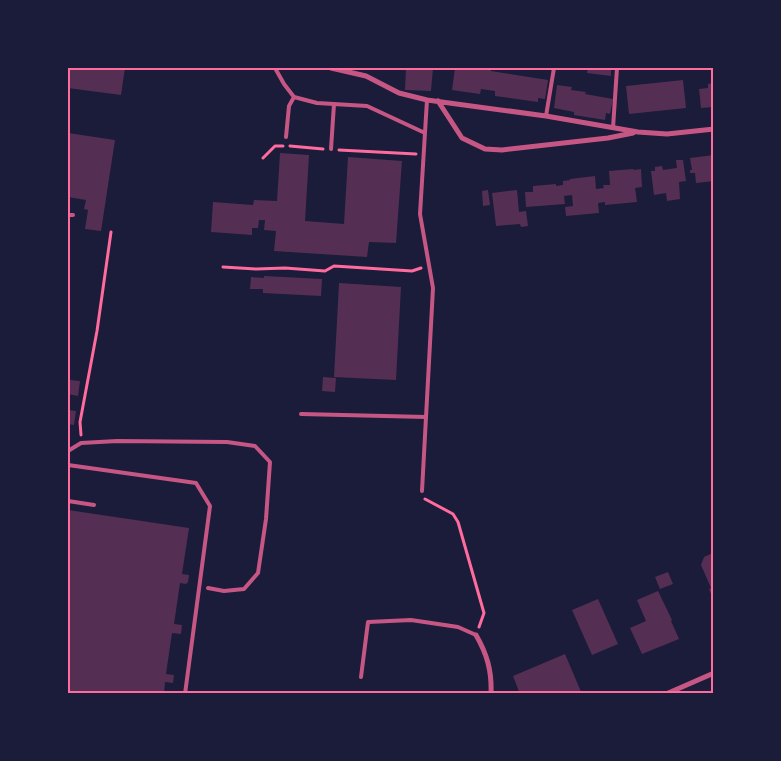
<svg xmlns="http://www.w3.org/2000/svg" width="781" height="761" font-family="'Nunito Sans',sans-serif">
<rect width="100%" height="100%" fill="#1b1b3a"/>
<!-- building -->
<path fill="#542f53" d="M 68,68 L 125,68 L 121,95 L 68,88 Z
M 406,68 L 433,68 L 431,91 L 405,90 Z
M 455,68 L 468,68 L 484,70 L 484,68 L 491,68 L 491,71 L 548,80 L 545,99 L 538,98 L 538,102 L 495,96 L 495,91 L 481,89 L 480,94 L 452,90 Z
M 588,68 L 611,68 L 611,76 L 587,73 Z
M 683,80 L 686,108 L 629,114 L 626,86 Z
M 714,83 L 714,107 L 701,108 L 699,89 L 708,88 L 708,84 Z
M 557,85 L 572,87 L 571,90 L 586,92 L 585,94 L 613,99 L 610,114 L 606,113 L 605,120 L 574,115 L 574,112 L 554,108 Z
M 68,133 L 115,140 L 101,231 L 85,229 L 88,210 L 84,209 L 86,200 L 68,197 Z
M 280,153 L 309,155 L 305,221 L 344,224 L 348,157 L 402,161 L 396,243 L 369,242 L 367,257 L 274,251 L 276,231 L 264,230 L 265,220 L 259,220 L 258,228 L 252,228 L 252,235 L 211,232 L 213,202 L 253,205 L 254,200 L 277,201 Z
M 714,155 L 714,181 L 696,183 L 695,173 L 690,173 L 690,170 L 692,170 L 690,158 Z
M 676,160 L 683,160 L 686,181 L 679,182 L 680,199 L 667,201 L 666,193 L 654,195 L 651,171 L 655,171 L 655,167 L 662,166 L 663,170 L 677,168 Z
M 633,169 L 634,170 L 641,169 L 642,187 L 635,188 L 637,202 L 605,205 L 605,202 L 598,203 L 599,213 L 566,216 L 565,207 L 573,206 L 572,195 L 564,196 L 565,204 L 526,207 L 525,192 L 533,192 L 533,186 L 556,184 L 556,186 L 563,185 L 563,181 L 570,180 L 570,179 L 595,176 L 596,189 L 604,188 L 603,185 L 610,185 L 609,171 Z
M 488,190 L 490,205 L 483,206 L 482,191 Z
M 517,190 L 519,212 L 526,211 L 528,226 L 521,227 L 520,224 L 496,226 L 492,193 Z
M 264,276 L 322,279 L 321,296 L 263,293 L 263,289 L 250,289 L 251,277 L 264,278 Z
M 339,283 L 401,287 L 396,380 L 334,377 Z
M 68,377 L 70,378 L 70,380 L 80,381 L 78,396 L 68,394 Z
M 323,377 L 336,378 L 335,392 L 322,391 Z
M 68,410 L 76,411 L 74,425 L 68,424 Z
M 68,510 L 189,528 L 182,574 L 189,575 L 188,582 L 186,584 L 180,583 L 174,624 L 182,625 L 181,634 L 172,633 L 166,674 L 174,675 L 173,683 L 165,682 L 164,694 L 68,694 Z
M 713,553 L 713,599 L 709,589 L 711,588 L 701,565 L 704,557 Z
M 668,572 L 673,584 L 660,589 L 655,577 Z
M 658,591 L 672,620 L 671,621 L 679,639 L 642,654 L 630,628 L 646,621 L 637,600 Z
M 598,599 L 618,644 L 592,655 L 572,610 Z
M 565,654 L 582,694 L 520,694 L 513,676 Z"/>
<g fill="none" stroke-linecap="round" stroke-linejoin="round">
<!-- path -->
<path stroke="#ff6b9d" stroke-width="3" d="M 290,146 L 323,149
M 339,150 L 416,154
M 263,158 L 275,146 L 283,146
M 223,267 L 256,269 L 285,268 L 325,271 L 334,266 L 412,271 L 421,268
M 81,435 L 80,422 L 97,331 L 111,232
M 425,499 L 453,514 L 458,522 L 484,613 L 479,627"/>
<!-- service -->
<path stroke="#c65784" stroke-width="4" d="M 275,68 L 284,84 L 294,97 L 317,103 L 367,106 L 425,133
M 546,116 L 554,68
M 613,128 L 617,68
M 286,137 L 289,106 L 294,97
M 331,149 L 334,104
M 68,215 L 73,215
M 301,414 L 426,417
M 68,451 L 81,443 L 117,441 L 227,442 L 255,446 L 270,462 L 266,519 L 258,573 L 244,589 L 224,591 L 208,588
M 68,465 L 196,483 L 210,506 L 185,694
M 422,491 L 433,288 L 420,214 L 427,100
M 68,501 L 94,505
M 361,677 L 368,622 L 411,620 L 458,627 L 476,635"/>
<!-- minor -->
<path stroke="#c65784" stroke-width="5" d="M 331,68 L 366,76 L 399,93 L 427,100 L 546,116 L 638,132 L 667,134 L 714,129
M 438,101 L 462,138 L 485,149 L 502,150 L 608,138 L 633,133
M 476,635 C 487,654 492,671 491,694
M 666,694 L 714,673"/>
</g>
<!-- border -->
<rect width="781" height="761" fill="none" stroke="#1b1b3a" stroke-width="138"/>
<rect x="69" y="69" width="643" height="623" fill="none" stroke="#ff6b9d" stroke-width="2"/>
</svg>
